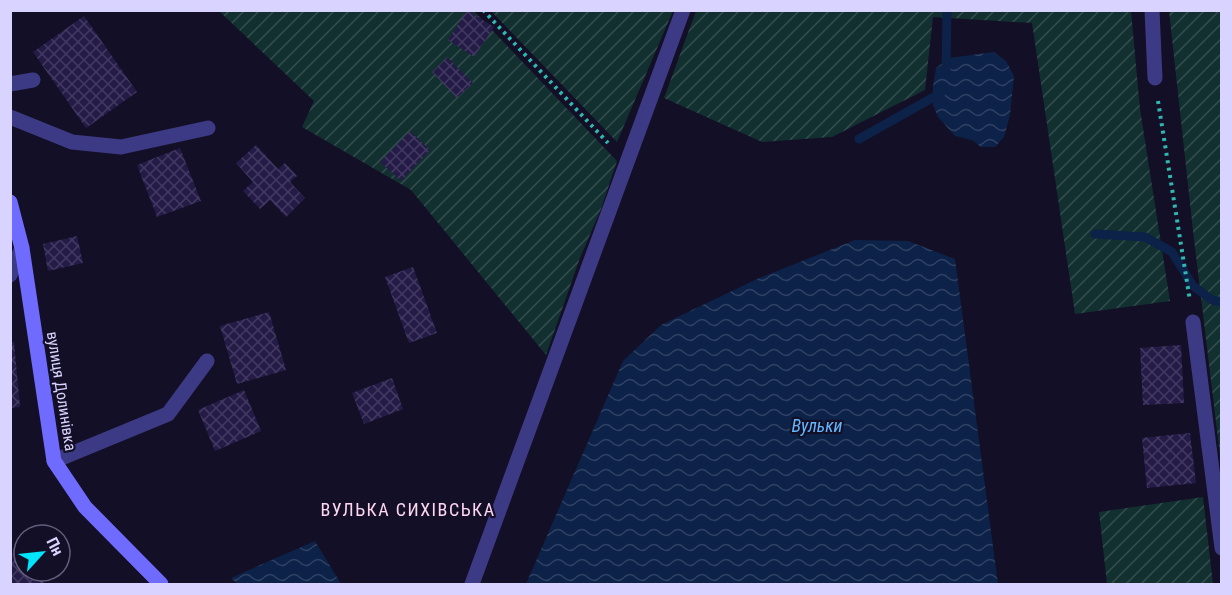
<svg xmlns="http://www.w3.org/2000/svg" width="1232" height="595" font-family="'Roboto Condensed',sans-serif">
<defs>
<pattern id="garden-furrows" width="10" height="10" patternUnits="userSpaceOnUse" patternTransform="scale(1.5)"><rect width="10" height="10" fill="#12302f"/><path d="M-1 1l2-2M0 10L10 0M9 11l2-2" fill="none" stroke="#344d4e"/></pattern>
<pattern id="water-waves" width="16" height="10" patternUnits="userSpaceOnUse" patternTransform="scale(1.5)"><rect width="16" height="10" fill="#0c2248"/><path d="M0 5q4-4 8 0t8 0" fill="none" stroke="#2f4163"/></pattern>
<pattern id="building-cross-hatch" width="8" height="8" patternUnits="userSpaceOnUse" patternTransform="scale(1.5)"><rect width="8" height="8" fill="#241b47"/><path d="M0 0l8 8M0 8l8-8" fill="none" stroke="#433b63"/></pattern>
</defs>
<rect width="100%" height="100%" fill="#130f26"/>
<!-- garden -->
<path fill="url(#garden-furrows)" d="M 219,11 L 474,11 L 617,161 L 601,209 L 580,258 L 546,355 L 411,190 L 302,127 L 314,101 Z
M 491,11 L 673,11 L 617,142 Z
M 696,11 L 1131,11 L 1140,109 L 1170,301 L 1075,314 L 1032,23 L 933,17 L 925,90 L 832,137 L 762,142 L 664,98 Z
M 1169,11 L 1221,11 L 1221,464 L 1193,231 Z
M 1203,497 L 1213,584 L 1107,584 L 1099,512 Z"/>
<!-- water -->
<path fill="url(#water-waves)" d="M 994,52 L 1006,61 L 1014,76 L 1010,115 L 1004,137 L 995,147 L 981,147 L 972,140 L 955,136 L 938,117 L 933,105 L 933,86 L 936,68 L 949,58 Z
M 855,240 L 908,241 L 955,259 L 998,584 L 526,584 L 623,361 L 661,325 L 757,279 Z
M 315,541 L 341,584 L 238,584 L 231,578 Z"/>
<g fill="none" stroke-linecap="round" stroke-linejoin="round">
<!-- stream -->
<path stroke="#0c2248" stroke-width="9" d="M 946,71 L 947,10
M 859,139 L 941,93 L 942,90
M 1095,234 L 1145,237 L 1172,252 L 1193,286 L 1212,300 L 1222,302"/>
</g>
<!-- building -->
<path fill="url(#building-cross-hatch)" d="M 467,10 L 494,27 L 474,57 L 448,40 Z
M 84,16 L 137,92 L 86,128 L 33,52 Z
M 447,57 L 473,83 L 457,98 L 432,72 Z
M 410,131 L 430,150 L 401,181 L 380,162 Z
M 256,145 L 278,169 L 285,163 L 297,176 L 290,182 L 305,198 L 286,217 L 270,200 L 260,209 L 243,191 L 253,182 L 236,163 Z
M 180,148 L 201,201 L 157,217 L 137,165 Z
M 77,236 L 83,263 L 48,271 L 43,244 Z
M 413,267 L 437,333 L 409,343 L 385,277 Z
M 269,312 L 286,370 L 237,384 L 220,326 Z
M 10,342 L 14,342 L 20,407 L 10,408 Z
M 1181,345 L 1184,403 L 1143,405 L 1140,348 Z
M 392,378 L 403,409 L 364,424 L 352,393 Z
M 244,390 L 261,431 L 215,451 L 198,410 Z
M 1190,433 L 1196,483 L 1147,488 L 1142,438 Z
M 10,551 L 24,564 L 24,571 L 31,571 L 45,584 L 10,584 Z"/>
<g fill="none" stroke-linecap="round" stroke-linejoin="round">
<!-- path -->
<path stroke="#2fb8b0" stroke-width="4" stroke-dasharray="3 4.5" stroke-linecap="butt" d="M 483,10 L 608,143
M 1158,101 L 1190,301"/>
<!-- lane -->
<path stroke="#3d3a85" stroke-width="15" d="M 1152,10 L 1155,78
M 10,84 L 33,80
M 10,117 L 72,142 L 121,147 L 208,128
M 10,275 L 22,248
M 1193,322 L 1222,548
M 54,461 L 168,414 L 207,361
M 472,584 L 683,10"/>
<!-- secondary -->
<path stroke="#6f6bff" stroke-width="15" d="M 10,202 L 22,248 L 54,461 L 85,507 L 161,584"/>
</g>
<g text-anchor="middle" stroke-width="4.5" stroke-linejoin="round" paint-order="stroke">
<!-- street labels -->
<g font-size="16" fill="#d9d4ff" stroke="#130f26">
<text transform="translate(62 391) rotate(81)" y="6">вулиця Долинівка</text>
</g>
<!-- water labels -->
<g font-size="18" font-style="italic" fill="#62b6ff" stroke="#130f26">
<text x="817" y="432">Вульки</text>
</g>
<!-- neighbourhood labels -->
<g font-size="18" letter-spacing="1.5" fill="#ffd6f0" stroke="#130f26">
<text x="408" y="516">ВУЛЬКА СИХІВСЬКА</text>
</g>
</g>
<!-- border -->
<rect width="1232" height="595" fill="none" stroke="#d9d4ff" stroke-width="24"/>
<!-- north arrow -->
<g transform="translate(42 553) rotate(63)"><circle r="28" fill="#130f26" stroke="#625e7d" stroke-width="1.5"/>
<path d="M0-4.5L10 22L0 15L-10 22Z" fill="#00e5ff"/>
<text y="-9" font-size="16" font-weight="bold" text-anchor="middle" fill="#d9d4ff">Пн</text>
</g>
</svg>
